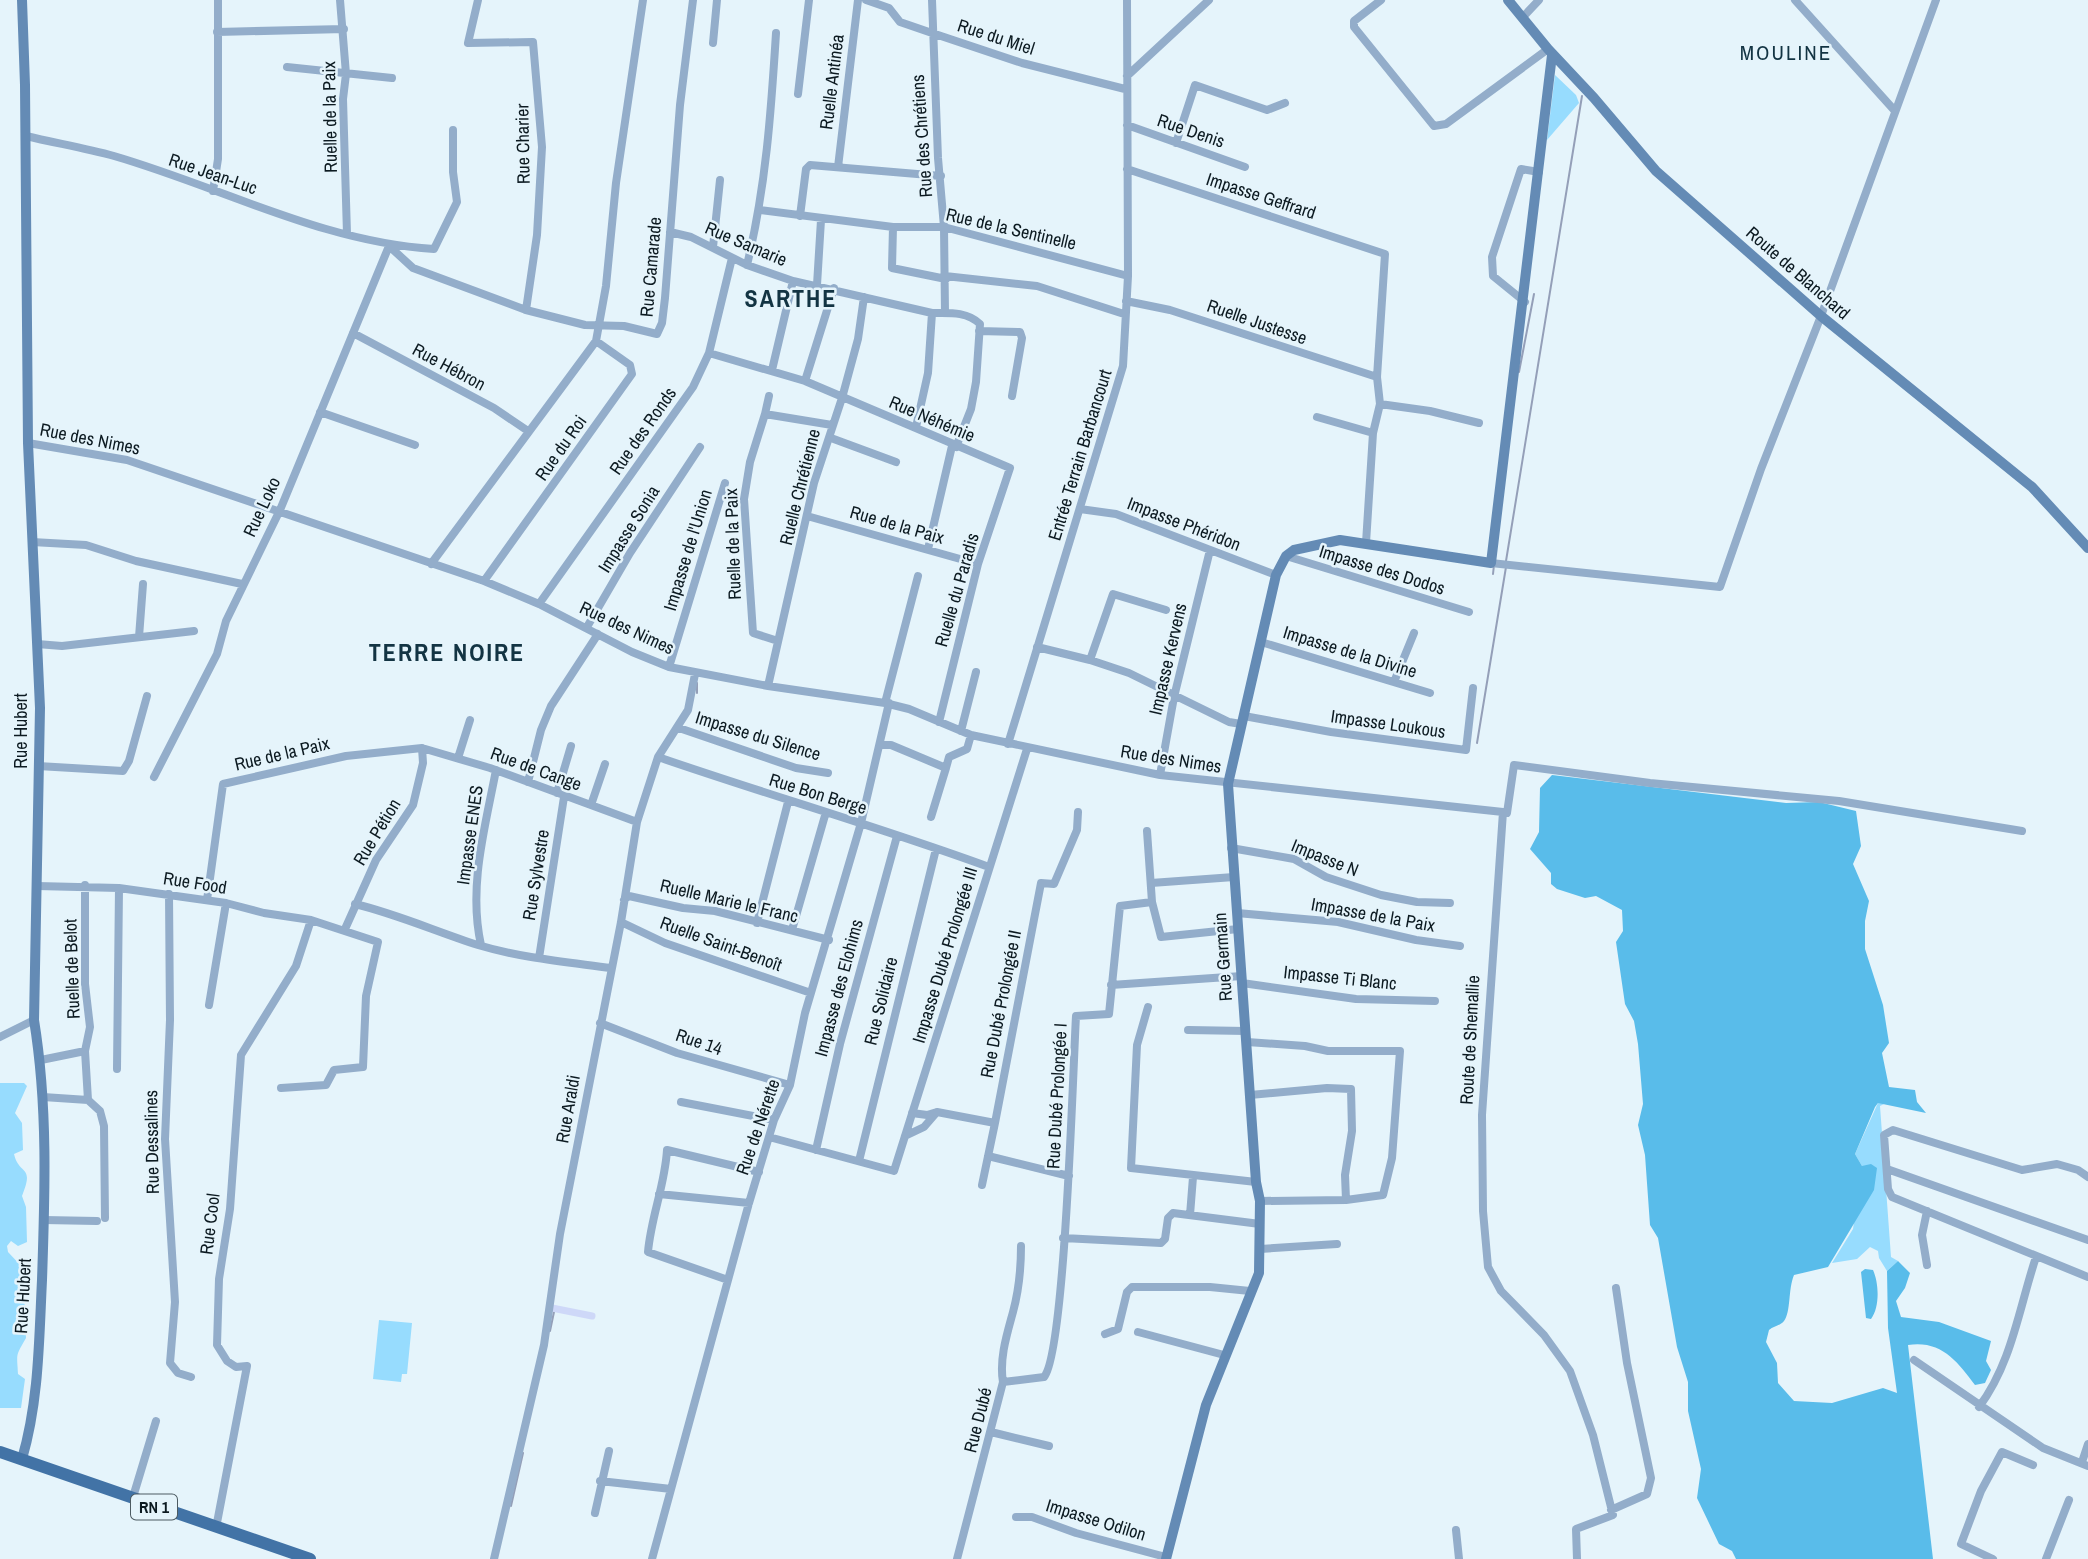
<svg xmlns="http://www.w3.org/2000/svg" width="2088" height="1559" font-family="'Archivo Narrow',sans-serif">
<rect width="100%" height="100%" fill="#e5f4fb"/>
<!-- green -->
<path fill="#97dcfe" d="M 1555,75 L 1576,95 L 1579,103 L 1547,140 Z
M 0,1083 L 24,1083 L 27,1086 L 15,1113 L 22,1123 L 23,1150 L 14,1154 C 19,1176 35,1164 22,1196 L 26,1207 L 27,1242 L 18,1246 L 11,1241 L 7,1246 L 8,1252 L 23,1268 L 26,1338 C 15,1357 17,1353 18,1374 L 25,1379 L 21,1408 L 0,1408 Z
M 1878,1103 L 1886,1103 L 1880,1106 L 1891,1257 L 1898,1261 L 1887,1271 L 1879,1258 L 1878,1251 L 1870,1247 L 1857,1259 L 1832,1263 L 1853,1229 L 1862,1166 L 1855,1154 Z
M 379,1320 L 412,1323 L 407,1374 L 402,1374 L 401,1382 L 373,1379 Z"/>
<!-- forest -->
<path fill="#59bcea" d="M 1552,775 L 1786,803 L 1819,802 L 1856,811 L 1861,846 L 1853,864 L 1869,901 L 1865,921 L 1865,949 L 1883,1005 L 1889,1043 L 1882,1053 L 1889,1087 L 1915,1090 L 1917,1102 L 1926,1113 L 1878,1103 L 1875,1107 L 1855,1154 L 1862,1166 L 1871,1164 L 1877,1168 L 1874,1190 L 1828,1267 L 1794,1275 C 1788,1289 1791,1312 1784,1321 C 1780,1326 1774,1326 1769,1330 L 1766,1342 L 1777,1363 L 1778,1383 L 1794,1401 L 1832,1403 L 1883,1388 L 1897,1393 L 1888,1328 L 1887,1271 L 1898,1261 L 1910,1273 L 1905,1288 L 1896,1301 L 1901,1317 L 1939,1322 L 1991,1341 L 1986,1361 L 1991,1370 L 1985,1383 L 1975,1385 C 1957,1361 1941,1340 1908,1345 L 1933,1559 L 1736,1559 L 1732,1551 L 1719,1544 L 1697,1498 L 1701,1469 L 1688,1411 L 1688,1382 L 1677,1347 L 1658,1238 L 1650,1225 L 1645,1155 L 1638,1125 L 1643,1104 L 1638,1044 L 1634,1021 L 1625,1004 L 1616,942 L 1623,931 L 1622,910 L 1596,896 L 1585,898 L 1557,889 L 1551,884 L 1551,873 L 1530,849 L 1539,832 L 1540,788 Z
M 1865,1269 L 1873,1270 C 1879,1283 1880,1307 1871,1319 L 1866,1318 L 1861,1272 Z"/>
<g fill="none" stroke-linecap="round" stroke-linejoin="round">
<!-- stream -->
<path stroke="#949fb8" stroke-width="2" d="M 1519,372 L 1534,294
M 1506,561 L 1582,96
M 1493,574 L 1494,565
M 697,683 L 697,693
M 1477,743 L 1506,567
M 550,1331 L 554,1312
M 511,1506 L 523,1453"/>
<!-- canal -->
<path stroke="#ced8f8" stroke-width="7" d="M 552,1308 L 592,1316"/>
<!-- street -->
<path stroke="#93adca" stroke-width="8" d="M 340,0 L 346,74 L 343,99 L 347,234
M 478,0 L 468,43 L 533,42 L 542,147 L 537,235 L 526,310
M 866,0 L 889,8 L 900,22 L 932,33 L 1022,63 L 1125,89
M 932,0 L 938,158 L 944,227 L 945,312
M 1381,0 L 1354,21 L 1354,27 L 1434,126 L 1446,124 L 1548,49
M 1795,0 L 1895,111
M 1523,17 L 1539,0
M 217,32 L 344,29
M 713,43 L 717,0
M 287,67 L 392,78
M 1127,76 L 1209,0
M 798,94 L 809,0
M 1127,125 L 1245,167
M 26,136 C 55,143 85,148 114,156 C 221,187 322,242 434,249 L 457,202 L 453,172 L 453,130
M 1176,143 L 1195,85 L 1267,110 L 1285,103
M 838,167 L 858,0
M 1127,169 L 1385,254 L 1377,377 L 1380,404 L 1373,433 L 1366,543
M 213,191 L 218,159 L 218,0
M 760,210 L 893,227 L 944,227 L 1128,276
M 800,216 L 806,169 L 810,165 L 941,176
M 893,227 L 892,268 L 946,279
M 670,232 L 691,237 L 747,265 L 793,281 L 932,313
M 389,246 L 413,268 L 526,310 L 585,325 L 624,326 L 657,334 L 662,323 L 665,298 L 680,105 L 693,0
M 713,247 L 720,180
M 747,265 C 766,186 771,113 776,33
M 945,276 L 1037,286 L 1124,314
M 817,285 L 821,220
M 1126,301 L 1170,310 L 1377,377
M 1525,302 L 1493,276 L 1492,257 L 1521,169 L 1539,172
M 979,331 L 1020,332 L 1022,338 L 1012,396
M 353,333 L 494,408 L 528,431
M 709,353 L 805,381 L 1010,468 L 978,564 L 939,722
M 772,370 L 793,281
M 805,381 L 834,288
M 1380,404 L 1430,411 L 1479,423
M 320,412 L 415,445
M 765,414 L 769,396
M 1317,417 L 1373,433
M 916,427 L 928,373 L 932,313 C 948,313 967,311 980,324 L 976,382 L 971,409 L 956,447
M 831,438 L 896,462
M 28,443 L 127,460 L 484,581 L 539,604 L 632,652 L 669,667 L 768,686 L 885,703 L 909,709 L 971,735 L 1160,775 L 1503,812
M 1080,509 L 1116,514 L 1276,575
M 807,516 L 978,564
M 32,542 L 86,545 L 136,561 L 242,584
M 928,549 L 952,446
M 1286,556 L 1469,612
M 1491,563 L 1720,587 L 1761,469 L 1821,316 L 1936,0
M 431,564 L 596,341 L 606,286 L 616,183 L 643,0
M 484,581 L 632,374 L 630,365 L 596,341
M 539,604 L 693,387 L 709,353 L 732,258
M 587,627 L 630,553 L 700,447
M 139,637 L 143,584
M 778,641 L 753,633 L 744,499 L 750,462 L 765,414 L 832,425
M 1261,642 L 1430,693
M 37,644 L 62,646 L 194,631
M 1037,647 L 1090,660 L 1129,673 L 1229,722 L 1241,724
M 1090,660 L 1113,594 L 1166,610
M 669,667 L 725,483
M 1394,682 L 1414,633
M 768,686 L 814,483 L 842,398 L 858,339 L 864,297
M 885,703 L 918,576
M 1244,716 L 1331,732 L 1466,750 L 1473,688
M 679,728 L 796,768 L 828,773
M 961,731 L 976,672
M 1008,744 L 1123,366 L 1128,276 L 1127,0
M 880,745 L 891,745 L 946,768 L 949,757 L 967,749 L 971,735
M 658,757 C 768,795 880,827 989,867
M 458,758 L 470,720
M 38,766 L 123,771 L 129,761 L 147,696
M 1160,775 L 1174,697 L 1210,550
M 154,777 L 217,654 L 226,621 L 280,510 L 389,246
M 528,782 L 541,730 L 551,706 L 598,634
M 557,793 L 571,746
M 591,805 L 605,764
M 1503,812 L 1482,1115 L 1483,1211 L 1488,1267 L 1501,1291 L 1544,1335 L 1570,1371 L 1593,1435 L 1613,1515 L 1576,1529 L 1577,1559
M 1503,812 L 1507,813 L 1514,765 L 1650,783 L 1839,801 L 2022,831
M 931,817 L 946,768
M 1231,848 L 1294,859 L 1326,877 L 1381,895 L 1417,902 L 1450,903
M 1151,883 L 1234,877
M 37,886 L 119,888 L 226,903 L 264,913 L 311,920 L 378,942 L 366,996 L 363,1067 L 334,1070 L 326,1085 L 281,1088
M 169,894 L 170,1020 L 165,1139 L 175,1302 L 170,1363 L 178,1373 L 191,1377
M 207,900 L 223,784 L 346,756 L 422,748 L 490,768 L 637,822
M 624,900 L 629,896 L 683,908 L 715,911 L 829,940
M 1152,902 L 1161,937 L 1238,929
M 355,904 C 397,914 437,932 478,945 C 521,958 567,962 611,968
M 1237,913 L 1338,922 L 1416,940 L 1460,946
M 621,922 L 665,943 L 811,993
M 757,923 L 788,802
M 345,929 L 376,860 L 413,805 L 423,763 L 422,748
M 792,930 L 826,812
M 481,945 C 468,887 485,828 496,770
M 539,958 L 564,797
M 1242,983 L 1356,999 L 1435,1001
M 1111,985 L 1242,976
M 209,1005 L 226,903
M 1148,1007 L 1137,1045 L 1131,1168 L 1256,1182
M 600,1023 L 677,1053 L 790,1085
M 1188,1030 L 1246,1031
M 0,1037 L 34,1020
M 1247,1042 L 1305,1046 L 1328,1051 L 1400,1051 L 1392,1158 L 1383,1195 L 1346,1200 L 1260,1201
M 85,1051 L 88,1100 L 100,1111 L 104,1126 L 105,1218
M 41,1060 L 85,1051 L 90,1027 L 85,984 L 85,885
M 117,1069 L 119,888
M 1250,1095 L 1327,1088 L 1351,1089 L 1352,1131 L 1345,1175 L 1346,1200
M 43,1097 L 88,1100
M 681,1102 L 774,1120
M 912,1113 L 927,1115 L 937,1112
M 905,1136 L 924,1127 L 937,1112 L 995,1123 L 1041,883 L 1054,884 L 1077,830 L 1078,812
M 769,1137 L 894,1171 L 1027,749
M 816,1150 L 840,1044 L 897,836
M 988,1156 L 1069,1176
M 859,1161 L 936,849
M 1887,1169 L 2088,1240
M 2088,1177 L 2078,1170 L 2057,1164 L 2022,1170 L 1893,1130 L 1884,1135 L 1888,1189 L 1892,1197 L 2088,1277
M 982,1185 L 995,1123
M 659,1194 L 749,1203
M 1927,1211 L 1922,1235 L 1927,1265
M 1190,1215 L 1193,1177
M 44,1220 L 97,1221
M 1063,1238 L 1161,1243 L 1165,1239 L 1168,1218 L 1173,1213 L 1260,1224
M 1260,1249 L 1337,1244
M 728,1280 L 648,1252 C 651,1217 665,1185 667,1150 L 759,1172
M 1138,1332 L 1224,1355
M 1105,1334 L 1118,1329 L 1127,1292 L 1132,1287 L 1210,1287 L 1250,1291
M 1914,1360 L 2043,1448 L 2088,1466
M 1003,1382 L 1044,1377 C 1065,1353 1073,1067 1076,1016 L 1109,1014 L 1120,906 L 1152,902 L 1147,831
M 1979,1407 C 2012,1363 2019,1308 2036,1257
M 991,1432 L 1049,1446
M 2082,1462 L 2088,1444
M 600,1481 L 671,1489
M 133,1497 L 156,1421
M 1611,1510 L 1647,1494 L 1651,1478 L 1627,1363 L 1616,1288
M 595,1513 L 609,1451
M 1016,1517 L 1032,1517 L 1076,1533 L 1166,1557
M 216,1528 L 247,1366 L 236,1367 L 227,1361 L 217,1345 L 219,1279 L 230,1209 L 241,1055 L 296,966 L 311,920
M 1456,1530 L 1459,1559
M 494,1559 L 544,1345 L 560,1234 L 621,922 L 637,822 L 658,757 L 688,710 L 695,674
M 652,1559 L 749,1203 L 774,1120 L 790,1085 L 805,1013 L 861,823 L 889,703
M 957,1559 L 1003,1382 C 999,1359 1007,1334 1013,1312 C 1019,1290 1021,1269 1021,1246
M 1993,1559 L 1961,1544 L 1981,1491 L 2002,1452 L 2033,1465
M 2046,1559 L 2069,1500"/>
<!-- secondary -->
<path stroke="#648bb5" stroke-width="10" d="M 22,0 L 25,85 L 28,443 L 40,708 L 34,1020 C 48,1106 45,1193 42,1280 C 39,1340 39,1401 22,1459
M 1508,0 L 1548,49 L 1594,98 L 1656,171 L 1821,316 L 2032,487 L 2088,548
M 1166,1559 L 1206,1405 L 1259,1273 L 1260,1201 L 1256,1182 L 1228,784 L 1276,575 L 1286,556 L 1294,550 L 1340,540 L 1491,563 L 1552,55"/>
<!-- primary -->
<path stroke="#4273a6" stroke-width="12" d="M 0,1452 L 310,1559"/>
</g>
<g text-anchor="middle" stroke-width="5" stroke-linejoin="round" paint-order="stroke">
<!-- shield labels -->
<rect fill="#e5f4fb" stroke="#4d5b62" stroke-width="2" x="131" y="1494.5" width="46" height="25" rx="5"/>
<g font-size="16" font-weight="bold" fill="#0c1a21">
<text x="154" y="1513">RN 1</text>
</g>
<!-- street labels -->
<g font-size="18" fill="#0c1a21" stroke="#e5f4fb">
<text transform="translate(996 37) rotate(18)" y="6">Rue du Miel</text>
<text transform="translate(832 82) rotate(-83)" y="6">Ruelle Antinéa</text>
<text transform="translate(330 117) rotate(-91)" y="6">Ruelle de la Paix</text>
<text transform="translate(1191 131) rotate(19)" y="6">Rue Denis</text>
<text transform="translate(922 136) rotate(-94)" y="6">Rue des Chrétiens</text>
<text transform="translate(523 144) rotate(-91)" y="6">Rue Charier</text>
<text transform="translate(213 174) rotate(19)" y="6">Rue Jean-Luc</text>
<text transform="translate(1261 196) rotate(18)" y="6">Impasse Geffrard</text>
<text transform="translate(1011 229) rotate(13)" y="6">Rue de la Sentinelle</text>
<text transform="translate(746 244) rotate(23)" y="6">Rue Samarie</text>
<text transform="translate(651 267) rotate(-85)" y="6">Rue Camarade</text>
<text transform="translate(1798 273) rotate(41)" y="6">Route de Blanchard</text>
<text transform="translate(1257 322) rotate(19)" y="6">Ruelle Justesse</text>
<text transform="translate(449 367) rotate(28)" y="6">Rue Hébron</text>
<text transform="translate(932 419) rotate(23)" y="6">Rue Néhémie</text>
<text transform="translate(643 431) rotate(-55)" y="6">Rue des Ronds</text>
<text transform="translate(90 439) rotate(11)" y="6">Rue des Nimes</text>
<text transform="translate(561 448) rotate(-55)" y="6">Rue du Roi</text>
<text transform="translate(1080 455) rotate(-73)" y="6">Entrée Terrain Barbancourt</text>
<text transform="translate(800 487) rotate(-76)" y="6">Ruelle Chrétienne</text>
<text transform="translate(262 507) rotate(-65)" y="6">Rue Loko</text>
<text transform="translate(1184 524) rotate(21)" y="6">Impasse Phéridon</text>
<text transform="translate(897 525) rotate(16)" y="6">Rue de la Paix</text>
<text transform="translate(629 529) rotate(-58)" y="6">Impasse Sonia</text>
<text transform="translate(733 544) rotate(-92)" y="6">Ruelle de la Paix</text>
<text transform="translate(688 550) rotate(-73)" y="6">Impasse de l'Union</text>
<text transform="translate(1382 570) rotate(17)" y="6">Impasse des Dodos</text>
<text transform="translate(957 590) rotate(-74)" y="6">Ruelle du Paradis</text>
<text transform="translate(627 628) rotate(25)" y="6">Rue des Nimes</text>
<text transform="translate(1350 652) rotate(17)" y="6">Impasse de la Divine</text>
<text transform="translate(1168 659) rotate(-77)" y="6">Impasse Kervens</text>
<text transform="translate(1388 724) rotate(8)" y="6">Impasse Loukous</text>
<text transform="translate(21 731) rotate(-90)" y="6">Rue Hubert</text>
<text transform="translate(758 736) rotate(17)" y="6">Impasse du Silence</text>
<text transform="translate(282 754) rotate(-13)" y="6">Rue de la Paix</text>
<text transform="translate(1171 759) rotate(9)" y="6">Rue des Nimes</text>
<text transform="translate(536 769) rotate(20)" y="6">Rue de Cange</text>
<text transform="translate(818 794) rotate(17)" y="6">Rue Bon Berge</text>
<text transform="translate(377 832) rotate(-59)" y="6">Rue Pétion</text>
<text transform="translate(470 835) rotate(-82)" y="6">Impasse ENES</text>
<text transform="translate(1325 858) rotate(22)" y="6">Impasse N</text>
<text transform="translate(536 875) rotate(-81)" y="6">Rue Sylvestre</text>
<text transform="translate(195 883) rotate(9)" y="6">Rue Food</text>
<text transform="translate(729 901) rotate(13)" y="6">Ruelle Marie le Franc</text>
<text transform="translate(1373 915) rotate(10)" y="6">Impasse de la Paix</text>
<text transform="translate(721 944) rotate(20)" y="6">Ruelle Saint-Benoît</text>
<text transform="translate(945 955) rotate(-73)" y="6">Impasse Dubé Prolongée III</text>
<text transform="translate(1223 957) rotate(-94)" y="6">Rue Germain</text>
<text transform="translate(72 969) rotate(-92)" y="6">Ruelle de Belot</text>
<text transform="translate(1340 978) rotate(6)" y="6">Impasse Ti Blanc</text>
<text transform="translate(839 988) rotate(-75)" y="6">Impasse des Elohims</text>
<text transform="translate(881 1001) rotate(-76)" y="6">Rue Solidaire</text>
<text transform="translate(1001 1004) rotate(-79)" y="6">Rue Dubé Prolongée II</text>
<text transform="translate(1470 1040) rotate(-87)" y="6">Route de Shemallie</text>
<text transform="translate(699 1042) rotate(19)" y="6">Rue 14</text>
<text transform="translate(1057 1096) rotate(-87)" y="6">Rue Dubé Prolongée I</text>
<text transform="translate(568 1109) rotate(-80)" y="6">Rue Araldi</text>
<text transform="translate(758 1127) rotate(-71)" y="6">Rue de Nérette</text>
<text transform="translate(152 1142) rotate(-91)" y="6">Rue Dessalines</text>
<text transform="translate(210 1224) rotate(-83)" y="6">Rue Cool</text>
<text transform="translate(23 1296) rotate(-87)" y="6">Rue Hubert</text>
<text transform="translate(978 1420) rotate(-76)" y="6">Rue Dubé</text>
<text transform="translate(1096 1520) rotate(17)" y="6">Impasse Odilon</text>
</g>
<!-- quarter labels -->
<g font-size="21" letter-spacing="2" fill="#133443" stroke="#e5f4fb">
<text x="1786" y="60">MOULINE</text>
</g>
<!-- district labels -->
<g font-size="24" font-weight="bold" letter-spacing="2" fill="#133443" stroke="#e5f4fb">
<text x="791" y="307">SARTHE</text>
<text x="447" y="661">TERRE NOIRE</text>
</g>
</g>
</svg>
